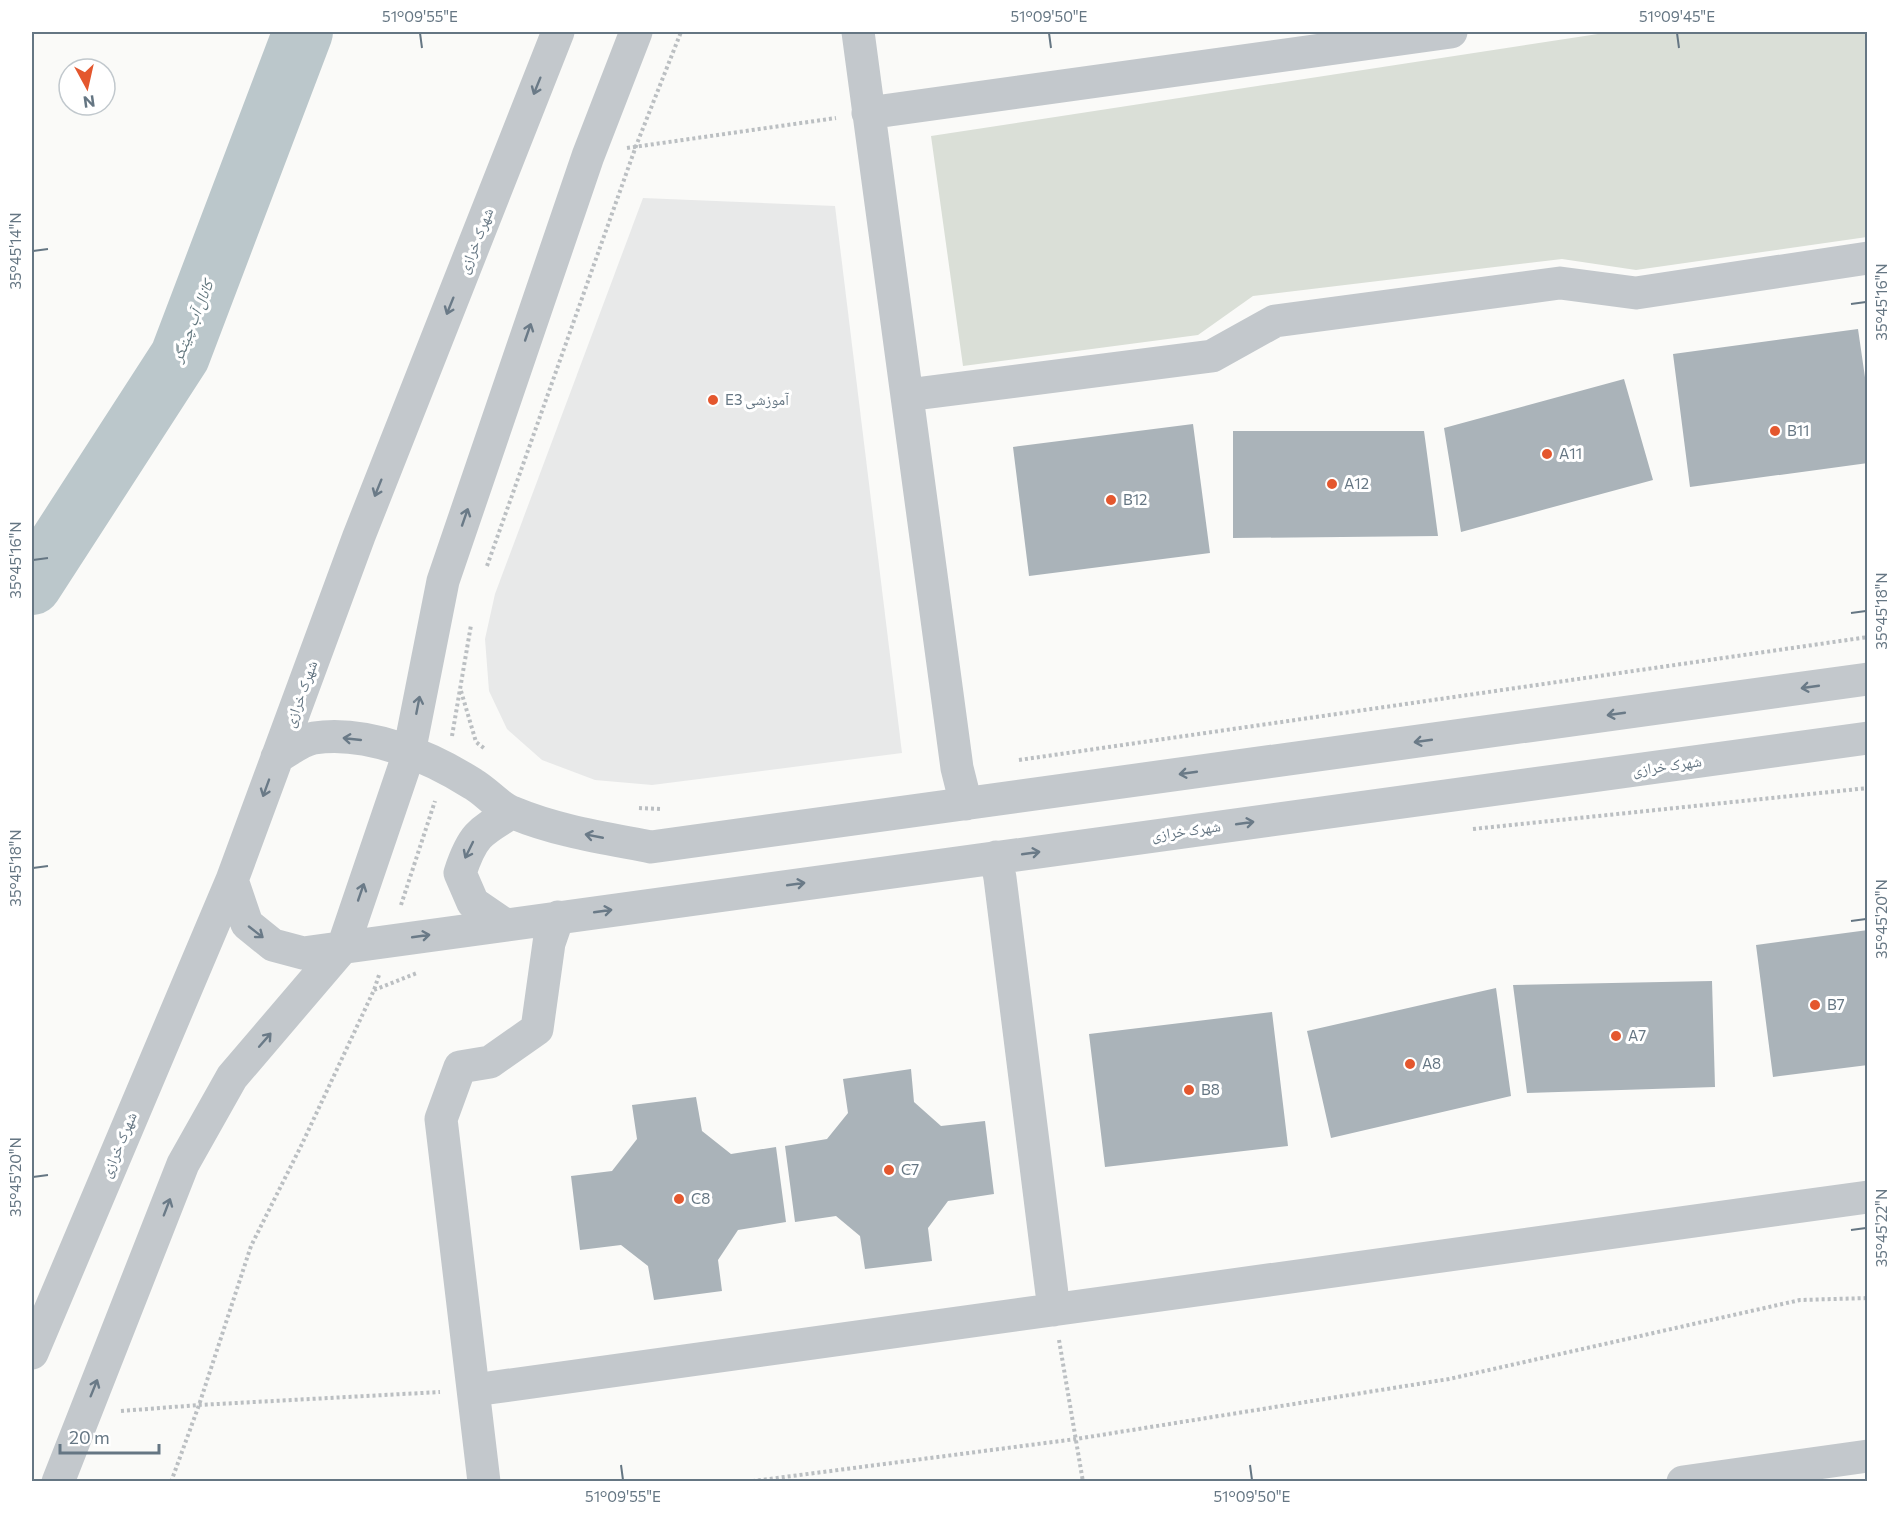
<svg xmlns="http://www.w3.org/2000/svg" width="1899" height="1513" font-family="Commissioner,'Noto Naskh Arabic',sans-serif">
<rect width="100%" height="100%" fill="#fafaf8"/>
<!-- built -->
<path fill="#e8e9e9" d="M 643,198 L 835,206 L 902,753 L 652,785 L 595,780 L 542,760 L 507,729 L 489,691 L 485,639 L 495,594 Z"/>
<!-- green -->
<path fill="#dadfd7" d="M 1611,32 L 1867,32 L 1867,237 L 1636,270 L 1562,259 L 1253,296 L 1198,335 L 963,366 L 931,136 Z"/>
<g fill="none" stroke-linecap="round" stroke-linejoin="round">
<!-- river -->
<path stroke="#bbc7cb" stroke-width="60" d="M 32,585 L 180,356 L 303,32"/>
</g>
<!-- building -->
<path fill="#aab3b9" d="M 1858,329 L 1868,398 L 1868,463 L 1690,487 L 1673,354 Z
M 1624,379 L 1653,480 L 1461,532 L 1444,428 Z
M 1193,424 L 1210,553 L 1029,576 L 1013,447 Z
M 1233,431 L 1424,431 L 1438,536 L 1233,538 Z
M 1868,930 L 1868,1065 L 1773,1077 L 1756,945 Z
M 1712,981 L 1715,1087 L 1527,1093 L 1513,985 Z
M 1496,988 L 1511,1096 L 1331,1138 L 1307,1031 Z
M 1272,1012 L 1288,1146 L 1105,1167 L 1089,1034 Z
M 911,1069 L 914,1102 L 941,1126 L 985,1121 L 994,1194 L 948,1201 L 928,1228 L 932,1261 L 865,1269 L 860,1236 L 836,1216 L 795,1222 L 785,1146 L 827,1139 L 848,1113 L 843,1079 Z
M 696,1097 L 702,1131 L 731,1154 L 776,1147 L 786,1222 L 738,1230 L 718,1260 L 722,1291 L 654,1300 L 648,1266 L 621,1245 L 580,1250 L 571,1176 L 612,1171 L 637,1139 L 632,1105 Z"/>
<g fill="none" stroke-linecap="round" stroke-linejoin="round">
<!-- path -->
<path stroke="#bbbfc2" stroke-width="4" stroke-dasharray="3 3" stroke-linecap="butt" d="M 627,148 L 836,118
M 487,566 L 636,146 L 681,32
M 461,691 L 476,742 L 485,749
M 452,736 L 471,625
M 1019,760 L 1868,637
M 639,808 L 661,809
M 1473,829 L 1868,788
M 401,905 L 435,801
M 374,990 L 417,973
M 1059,1340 L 1083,1482
M 121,1411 L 199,1405 L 440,1392
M 171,1482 L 199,1405 L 251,1246 L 302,1144 L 374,990 L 379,975
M 746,1482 L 1076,1439 L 1449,1379 L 1800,1300 L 1868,1298"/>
<!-- minor -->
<path stroke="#c3c8cc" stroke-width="33" d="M 858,32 L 957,768 L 966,804
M 868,113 L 1451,32
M 907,395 L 1212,356 L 1275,321 L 1560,283 L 1636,293 L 1868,258
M 277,757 C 288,751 302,740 314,738 C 367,730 429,756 473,784 C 487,792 499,808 514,813 C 557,831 605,838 651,847 L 1868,679
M 996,857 L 1000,878 L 1054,1310
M 232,880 L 247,924 L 273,945 L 303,953 L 1868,738
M 504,924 L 473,903 L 460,873 C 472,836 479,832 511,813
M 32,1353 L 232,880 L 359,536 L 558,32
M 474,1390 L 1868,1197
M 58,1482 L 183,1164 L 232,1077 L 343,947 L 409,753 L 443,581 L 588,156 L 636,32
M 484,1482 L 441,1119 L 460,1067 L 490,1062 L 537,1029 L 549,943 L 558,917
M 1683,1482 L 1868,1456"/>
</g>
<!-- one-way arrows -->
<defs><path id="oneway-shaft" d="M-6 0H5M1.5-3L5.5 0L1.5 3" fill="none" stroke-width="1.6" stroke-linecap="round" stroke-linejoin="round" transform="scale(1.5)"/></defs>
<g stroke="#6a7a87">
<use href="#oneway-shaft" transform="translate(537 86) rotate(112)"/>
<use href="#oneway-shaft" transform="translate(450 306) rotate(112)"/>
<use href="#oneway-shaft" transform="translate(528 332) rotate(-71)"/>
<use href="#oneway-shaft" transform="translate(378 488) rotate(112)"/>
<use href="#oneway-shaft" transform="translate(465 517) rotate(-71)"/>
<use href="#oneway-shaft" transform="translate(1810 687) rotate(172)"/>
<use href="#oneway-shaft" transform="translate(418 705) rotate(-79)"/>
<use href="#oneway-shaft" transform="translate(1616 714) rotate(172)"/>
<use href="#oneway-shaft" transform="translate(352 739) rotate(-174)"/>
<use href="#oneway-shaft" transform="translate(1423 741) rotate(172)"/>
<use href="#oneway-shaft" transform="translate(1188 773) rotate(172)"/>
<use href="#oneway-shaft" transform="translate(266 788) rotate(110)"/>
<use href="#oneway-shaft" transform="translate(1245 823) rotate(-8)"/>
<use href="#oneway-shaft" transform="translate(594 836) rotate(-169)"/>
<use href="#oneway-shaft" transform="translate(469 850) rotate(116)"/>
<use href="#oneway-shaft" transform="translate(1031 853) rotate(-8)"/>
<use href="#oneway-shaft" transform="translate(796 884) rotate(-8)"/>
<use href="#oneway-shaft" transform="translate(361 892) rotate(-71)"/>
<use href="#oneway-shaft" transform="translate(603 911) rotate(-8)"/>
<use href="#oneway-shaft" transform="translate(256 932) rotate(38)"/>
<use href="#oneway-shaft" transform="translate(421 936) rotate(-8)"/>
<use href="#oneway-shaft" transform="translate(265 1040) rotate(-49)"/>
<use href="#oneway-shaft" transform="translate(167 1207) rotate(-69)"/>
<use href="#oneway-shaft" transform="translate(94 1388) rotate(-68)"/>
</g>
<!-- ticks -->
<path fill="none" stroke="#657683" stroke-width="2" d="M 420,33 L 422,48M 1049,33 L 1051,48M 1677,33 L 1679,48M 33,251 L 48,249M 1851,304 L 1866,302M 33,560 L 48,558M 1851,613 L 1866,611M 33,868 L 48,866M 1851,921 L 1866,919M 33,1177 L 48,1175M 1851,1230 L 1866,1228M 621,1465 L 623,1480M 1250,1465 L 1252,1480"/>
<!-- markers -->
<g fill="#e4572e" stroke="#fff" stroke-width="2">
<circle cx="713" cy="400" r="6"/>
<circle cx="1775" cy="431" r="6"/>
<circle cx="1547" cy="454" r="6"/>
<circle cx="1332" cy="484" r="6"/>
<circle cx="1111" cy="500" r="6"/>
<circle cx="1815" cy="1005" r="6"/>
<circle cx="1616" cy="1036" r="6"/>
<circle cx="1410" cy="1064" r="6"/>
<circle cx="1189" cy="1090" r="6"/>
<circle cx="889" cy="1170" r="6"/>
<circle cx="679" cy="1199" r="6"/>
</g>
<g text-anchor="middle" stroke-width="6" stroke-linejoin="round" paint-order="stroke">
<!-- street labels -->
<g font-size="15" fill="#657683" stroke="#fff">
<text transform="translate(476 241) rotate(-68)" y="5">شهرک خرازی</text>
<text transform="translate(301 694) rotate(-70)" y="5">شهرک خرازی</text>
<text transform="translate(1667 766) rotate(-8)" y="5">شهرک خرازی</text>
<text transform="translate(1186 831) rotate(-8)" y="5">شهرک خرازی</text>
<text transform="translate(119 1145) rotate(-67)" y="5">شهرک خرازی</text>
</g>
<!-- poi labels -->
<g font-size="15" fill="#657683" stroke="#fff" text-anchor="start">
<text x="725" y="405">E3 آموزشی</text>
<text x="1787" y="436">B11</text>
<text x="1559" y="459">A11</text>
<text x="1344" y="489">A12</text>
<text x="1123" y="505">B12</text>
<text x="1827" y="1010">B7</text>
<text x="1628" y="1041">A7</text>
<text x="1422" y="1069">A8</text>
<text x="1201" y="1095">B8</text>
<text x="901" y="1175">C7</text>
<text x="691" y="1204">C8</text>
</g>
<!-- water labels -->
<g font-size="16" font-style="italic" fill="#60757c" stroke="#fff">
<text transform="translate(192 321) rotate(-68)" y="6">کانال آب چیتگر</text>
</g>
</g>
<!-- border -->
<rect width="1899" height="1513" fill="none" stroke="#ffffff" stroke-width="66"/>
<!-- north arrow -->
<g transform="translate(87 87) rotate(172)"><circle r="28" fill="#ffffff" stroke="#c1c8cd" stroke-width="1.5"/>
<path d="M0-4.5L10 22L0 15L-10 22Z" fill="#e4572e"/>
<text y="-9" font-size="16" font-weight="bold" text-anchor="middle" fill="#657683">N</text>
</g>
<!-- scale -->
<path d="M60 1444v9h99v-9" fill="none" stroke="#657683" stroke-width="3"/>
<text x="69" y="1444" font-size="18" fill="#657683" stroke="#ffffff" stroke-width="4.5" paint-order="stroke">20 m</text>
<rect x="33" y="33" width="1833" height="1447" fill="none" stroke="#657683" stroke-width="2"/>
<g font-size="15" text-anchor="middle" fill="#657683">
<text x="420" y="22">51°09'55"E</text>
<text x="1049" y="22">51°09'50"E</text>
<text x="1677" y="22">51°09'45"E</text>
<text transform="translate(16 251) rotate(-90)" y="5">35°45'14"N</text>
<text transform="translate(1882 302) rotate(-90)" y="5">35°45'16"N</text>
<text transform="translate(16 560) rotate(-90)" y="5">35°45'16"N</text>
<text transform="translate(1882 611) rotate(-90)" y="5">35°45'18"N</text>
<text transform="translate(16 868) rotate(-90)" y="5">35°45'18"N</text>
<text transform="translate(1882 919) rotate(-90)" y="5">35°45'20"N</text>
<text transform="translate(16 1177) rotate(-90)" y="5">35°45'20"N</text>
<text transform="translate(1882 1228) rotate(-90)" y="5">35°45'22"N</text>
<text x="623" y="1502">51°09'55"E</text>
<text x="1252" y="1502">51°09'50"E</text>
</g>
</svg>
